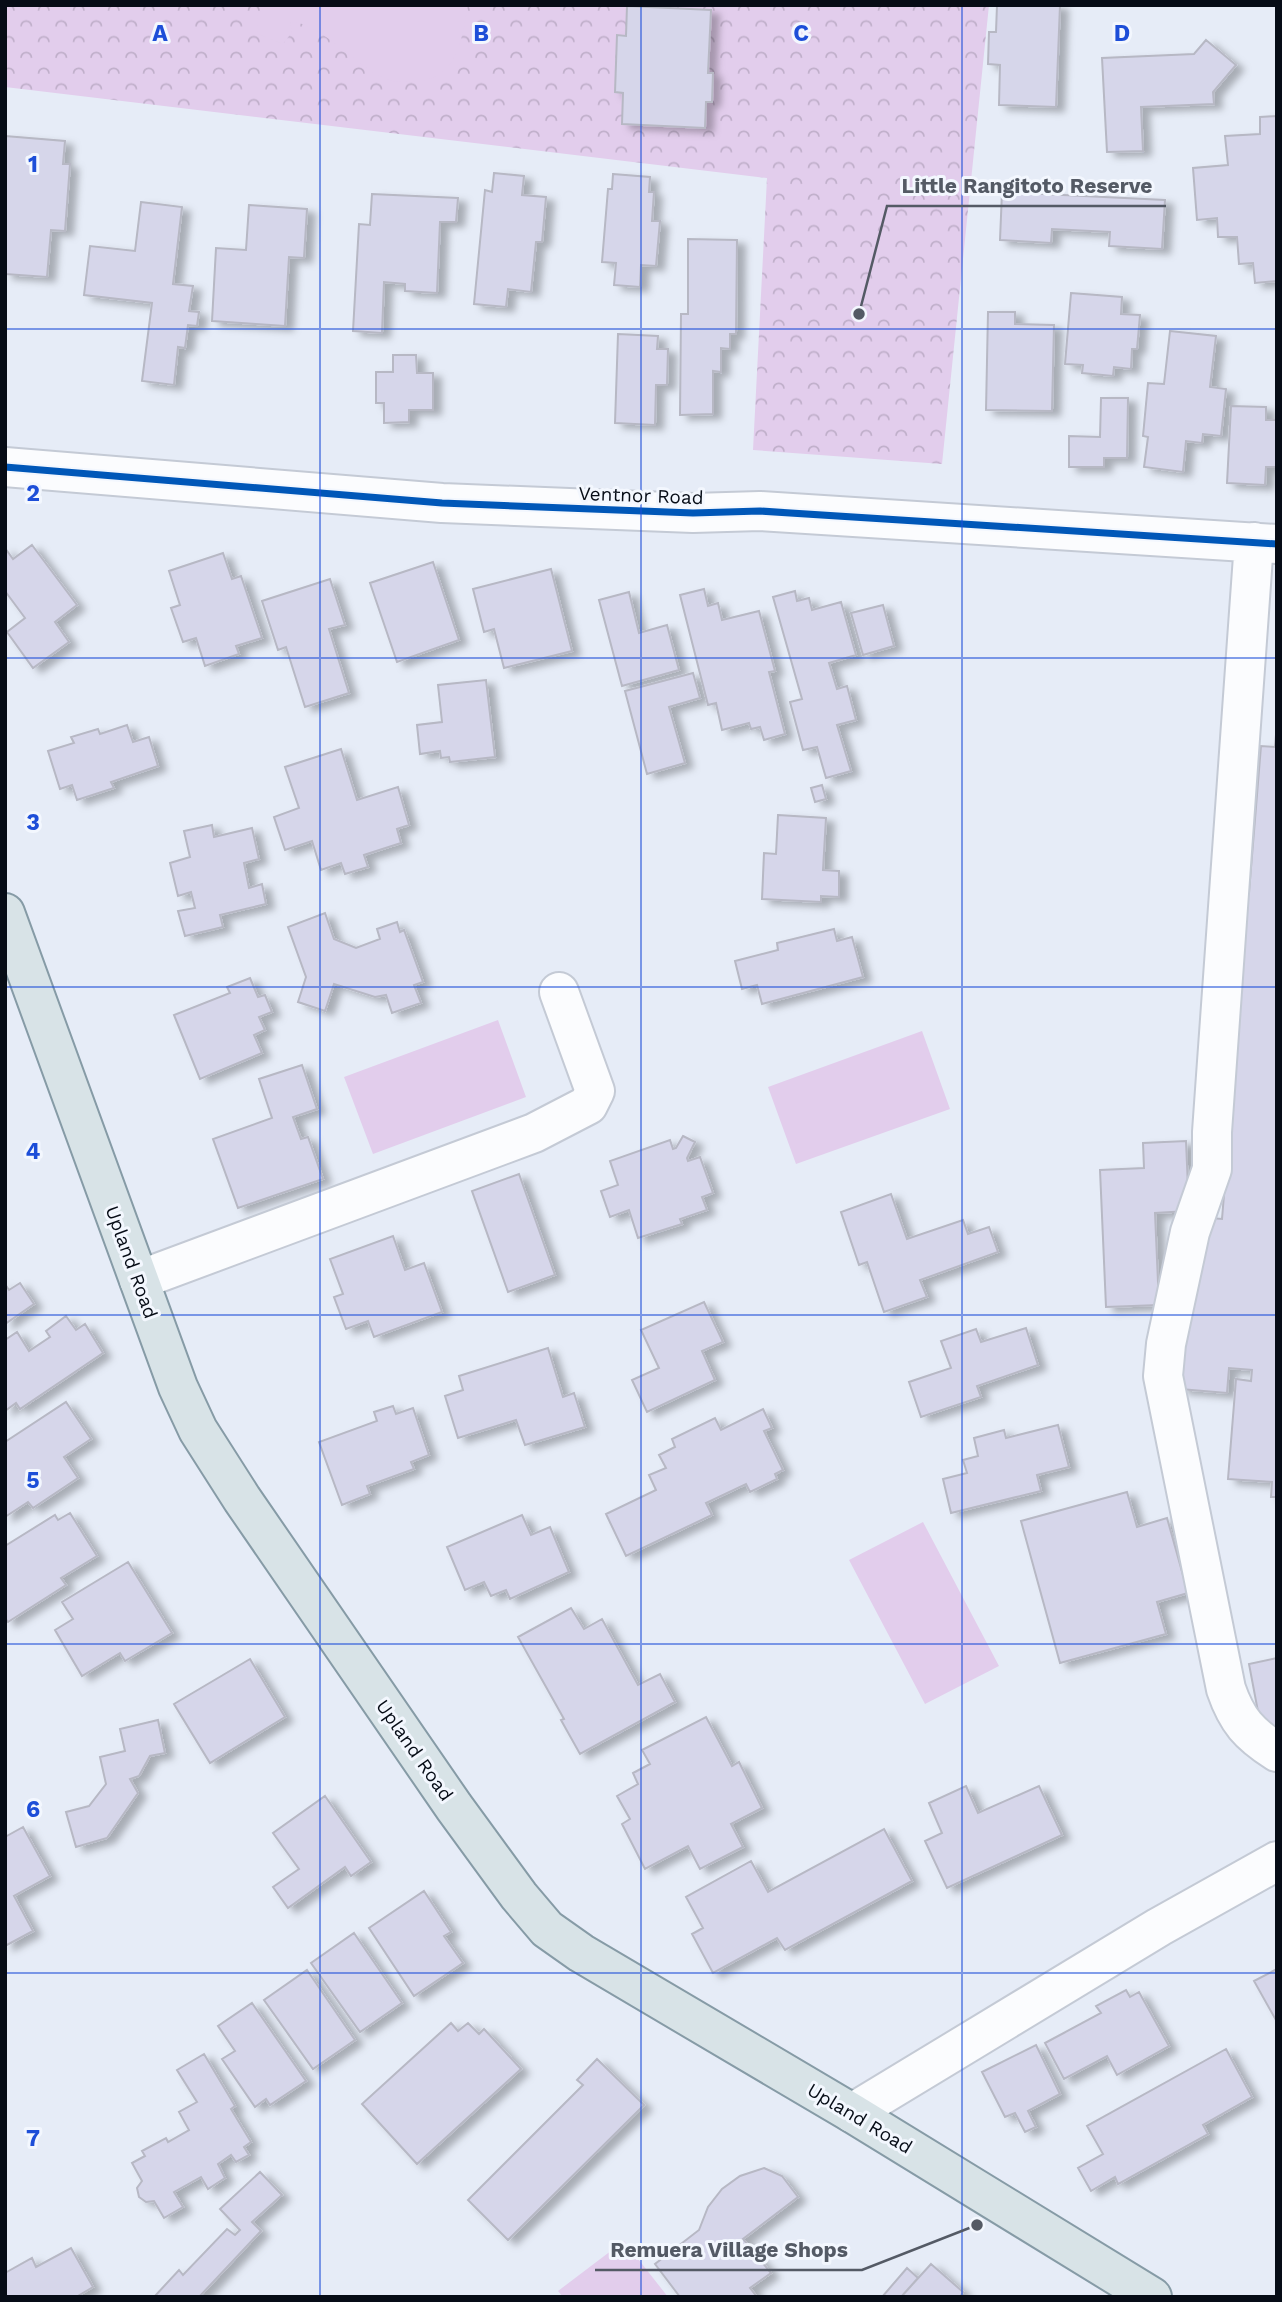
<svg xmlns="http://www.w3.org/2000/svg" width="1282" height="2302" font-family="'Work Sans',sans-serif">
<defs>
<pattern id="park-crowns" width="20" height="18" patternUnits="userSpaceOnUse" patternTransform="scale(1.75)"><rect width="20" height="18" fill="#e2cdec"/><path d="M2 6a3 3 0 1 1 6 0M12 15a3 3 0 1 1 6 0" fill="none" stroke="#c0afca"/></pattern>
<filter id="shadow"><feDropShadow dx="8" dy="4.5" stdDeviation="3.5" flood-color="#0004"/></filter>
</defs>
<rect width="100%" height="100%" fill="#e6ecf7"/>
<!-- park -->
<path fill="url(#park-crowns)" d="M 5,5 L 989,5 L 942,464 L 753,450 L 767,178 L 5,87 Z"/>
<!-- pitch -->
<path fill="#e2cdec" d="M 266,5 L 468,5 C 462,38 458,81 415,81 C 408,81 399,83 393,81 C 359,73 322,21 290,22 L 292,32 L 283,44 L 258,34 L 257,16 Z
M 498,1020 L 526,1097 L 373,1154 L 344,1077 Z
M 922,1031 L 950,1109 L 796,1164 L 768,1087 Z
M 923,1522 L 999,1666 L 925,1704 L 849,1560 Z
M 624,2241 L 668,2297 L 563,2297 L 558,2291 Z"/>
<!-- building -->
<path fill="#d6d6ea" stroke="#b7b8c4" stroke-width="2" filter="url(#shadow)" d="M 997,5 L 1060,5 L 1056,107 L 999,105 L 1000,65 L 988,64 L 989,32 L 996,32 Z
M 627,6 L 711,10 L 708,73 L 713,73 L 712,102 L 706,102 L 705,128 L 622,124 L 623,93 L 615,92 L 617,35 L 626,36 Z
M 1206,40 L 1236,65 L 1213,92 L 1214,104 L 1141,107 L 1143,151 L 1107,152 L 1102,58 L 1194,54 Z
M 1277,116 L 1277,281 L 1255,283 L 1253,263 L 1239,264 L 1237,237 L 1218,237 L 1217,218 L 1197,220 L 1193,168 L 1228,165 L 1225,136 L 1260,134 L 1260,117 Z
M 5,136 L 65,141 L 63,164 L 70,164 L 65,231 L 51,230 L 47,277 L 5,274 Z
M 494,173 L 524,176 L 522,195 L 546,197 L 542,242 L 536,242 L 531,292 L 508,289 L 506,307 L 474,304 L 485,190 L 492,192 Z
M 613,174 L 650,177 L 649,192 L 654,192 L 652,221 L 660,221 L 656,266 L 641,265 L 640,287 L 614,285 L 616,263 L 602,262 L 608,189 L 612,189 Z
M 1002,192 L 1165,200 L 1162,249 L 1109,246 L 1110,232 L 1052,229 L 1051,243 L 1000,240 Z
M 372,194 L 458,198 L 456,222 L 440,222 L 437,293 L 405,291 L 405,284 L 384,282 L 382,333 L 353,331 L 359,224 L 370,225 Z
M 141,202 L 182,207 L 173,284 L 193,286 L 189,311 L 199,312 L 197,326 L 188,325 L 185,348 L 178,347 L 174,385 L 142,381 L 152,303 L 84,295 L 90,246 L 135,251 Z
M 249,205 L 307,209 L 304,258 L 289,257 L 285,326 L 212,321 L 216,248 L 246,250 Z
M 688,239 L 737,240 L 736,334 L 730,334 L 730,349 L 721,348 L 721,372 L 713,371 L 713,414 L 680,415 L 681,314 L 688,314 Z
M 1071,293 L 1122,297 L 1121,314 L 1140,315 L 1137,349 L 1132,349 L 1131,369 L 1114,367 L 1113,376 L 1082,373 L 1083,365 L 1065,364 Z
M 988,312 L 1015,312 L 1015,324 L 1054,325 L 1052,411 L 986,410 Z
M 1170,331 L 1216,336 L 1210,387 L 1226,389 L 1221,436 L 1203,434 L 1202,443 L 1186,441 L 1183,472 L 1144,467 L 1148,437 L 1143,436 L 1148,383 L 1164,384 Z
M 618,334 L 658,336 L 657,349 L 668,349 L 667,385 L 656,385 L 655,425 L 615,423 Z
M 393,355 L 416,355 L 417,373 L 433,373 L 433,410 L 409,410 L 409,422 L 384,423 L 384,403 L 376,403 L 376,372 L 393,372 Z
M 1101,398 L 1128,398 L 1127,458 L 1104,458 L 1104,467 L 1069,467 L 1069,436 L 1100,437 Z
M 1231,406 L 1266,407 L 1266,420 L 1277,420 L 1277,467 L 1266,467 L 1265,485 L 1227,483 Z
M 32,545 L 77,605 L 55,622 L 69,642 L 33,668 L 7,632 L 25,618 L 5,591 L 5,548 L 13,559 Z
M 223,553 L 232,579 L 241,576 L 262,638 L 236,646 L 239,654 L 205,666 L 196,638 L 183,642 L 171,608 L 180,605 L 169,571 Z
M 433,562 L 459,640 L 397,662 L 370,583 Z
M 551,569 L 572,651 L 504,668 L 494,629 L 484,632 L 473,589 Z
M 330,579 L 345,625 L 329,629 L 349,693 L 305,707 L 286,647 L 278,650 L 262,601 Z
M 704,589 L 708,606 L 718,603 L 722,620 L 759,611 L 775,671 L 769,672 L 785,734 L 764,740 L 760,727 L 751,729 L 749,723 L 722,730 L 716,703 L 708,705 L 680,595 Z
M 795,591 L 797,601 L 809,598 L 812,610 L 841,602 L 856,655 L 829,663 L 837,689 L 847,686 L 856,720 L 837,725 L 851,771 L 826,778 L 817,747 L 803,750 L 790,702 L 802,699 L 773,597 Z
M 629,592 L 639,633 L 667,625 L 679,670 L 622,686 L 599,600 Z
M 883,605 L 894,646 L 863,655 L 851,613 Z
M 693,673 L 700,698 L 669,707 L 685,763 L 647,774 L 625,691 Z
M 486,680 L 495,757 L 450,762 L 449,757 L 441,758 L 440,751 L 420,754 L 417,725 L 442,722 L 438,685 Z
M 1277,722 L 1276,1212 L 1277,1497 L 1271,1497 L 1272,1482 L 1228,1479 L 1236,1379 L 1251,1381 L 1252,1370 L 1229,1368 L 1227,1393 L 1180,1389 L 1194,1228 L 1210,1218 L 1222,1219 L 1245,941 L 1234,890 L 1249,892 L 1261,746 L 1275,747 Z
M 127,725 L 133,742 L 149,737 L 158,766 L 111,782 L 114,788 L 77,800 L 72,785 L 60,789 L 48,751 L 74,743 L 71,737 L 98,729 L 100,734 Z
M 341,749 L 357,800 L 398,787 L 409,825 L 397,829 L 401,843 L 364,855 L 368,867 L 345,874 L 341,863 L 321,870 L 312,841 L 285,850 L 274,817 L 299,808 L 285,767 Z
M 822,785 L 826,799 L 815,802 L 811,788 Z
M 778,815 L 826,818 L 823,870 L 839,871 L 839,897 L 821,896 L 821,902 L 762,899 L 764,853 L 776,854 Z
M 212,825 L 214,837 L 252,828 L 259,859 L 244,863 L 249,888 L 262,884 L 266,904 L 220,915 L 223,927 L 185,936 L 178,911 L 195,908 L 191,892 L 178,896 L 170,863 L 190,857 L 184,831 Z
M 325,913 L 334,939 L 356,948 L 380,939 L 377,929 L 397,922 L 400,932 L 404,930 L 423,982 L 414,985 L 421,1003 L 392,1013 L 386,995 L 375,997 L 334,984 L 325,1011 L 298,1002 L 306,977 L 288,927 Z
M 834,929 L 837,941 L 852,937 L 863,977 L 762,1004 L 757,985 L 742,989 L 735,961 L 778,950 L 777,943 Z
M 250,978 L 258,997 L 265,995 L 272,1012 L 259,1017 L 265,1030 L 254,1035 L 262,1053 L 200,1079 L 174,1015 L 230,993 L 227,987 Z
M 302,1065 L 317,1109 L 293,1117 L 301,1139 L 308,1137 L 323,1179 L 238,1208 L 213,1139 L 272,1118 L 259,1079 Z
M 683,1136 L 695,1142 L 687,1158 L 688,1161 L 700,1157 L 713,1193 L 702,1197 L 707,1210 L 680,1219 L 682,1224 L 638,1238 L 629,1210 L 610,1217 L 601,1191 L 618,1185 L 610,1161 L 670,1140 L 673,1149 L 676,1148 Z
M 1186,1141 L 1189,1211 L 1155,1213 L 1159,1305 L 1106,1307 L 1100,1170 L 1144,1168 L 1143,1143 Z
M 519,1174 L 555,1275 L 508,1292 L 472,1191 Z
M 891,1194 L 907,1239 L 963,1220 L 968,1234 L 989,1227 L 998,1252 L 920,1280 L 927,1297 L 884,1312 L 867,1262 L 859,1265 L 841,1212 Z
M 393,1236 L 405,1270 L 424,1263 L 442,1312 L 374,1337 L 368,1321 L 346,1329 L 334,1297 L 343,1294 L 330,1259 Z
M 20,1283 L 34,1304 L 5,1324 L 5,1284 L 9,1290 Z
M 704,1302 L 723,1342 L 702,1351 L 715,1380 L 647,1412 L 632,1380 L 659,1368 L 641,1330 Z
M 66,1316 L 76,1330 L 85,1324 L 103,1353 L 20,1409 L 16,1403 L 5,1411 L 5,1340 L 17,1332 L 29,1351 L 50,1337 L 46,1331 Z
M 1026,1328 L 1038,1365 L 977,1386 L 981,1397 L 921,1417 L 909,1382 L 951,1368 L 941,1341 L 976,1329 L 981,1342 Z
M 548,1348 L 563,1397 L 574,1393 L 585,1427 L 525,1445 L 516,1420 L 458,1438 L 445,1396 L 463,1390 L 459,1376 Z
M 66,1402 L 91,1439 L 64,1457 L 78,1478 L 33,1508 L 28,1502 L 5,1517 L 5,1442 Z
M 393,1406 L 396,1414 L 413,1408 L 429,1455 L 411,1462 L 414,1469 L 367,1486 L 370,1494 L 342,1505 L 319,1442 L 377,1421 L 374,1412 Z
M 763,1409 L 772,1428 L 764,1431 L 783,1470 L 775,1474 L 777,1479 L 750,1492 L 746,1484 L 706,1503 L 712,1515 L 626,1556 L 606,1514 L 656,1490 L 649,1475 L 666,1468 L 659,1455 L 675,1447 L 672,1439 L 715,1418 L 721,1430 Z
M 1058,1425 L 1069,1467 L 1037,1475 L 1041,1491 L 951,1513 L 943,1479 L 967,1473 L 963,1460 L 978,1456 L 974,1438 L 1004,1430 L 1006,1438 Z
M 1127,1492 L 1137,1527 L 1167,1518 L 1188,1593 L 1157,1602 L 1166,1634 L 1060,1663 L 1021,1521 Z
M 70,1513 L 97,1556 L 61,1578 L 66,1585 L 8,1622 L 5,1618 L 5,1546 L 55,1515 L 58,1520 Z
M 522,1515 L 531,1535 L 550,1527 L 569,1572 L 510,1599 L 506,1590 L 491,1596 L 484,1582 L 465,1590 L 447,1547 Z
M 128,1562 L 172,1633 L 125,1661 L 120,1653 L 82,1676 L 55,1630 L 73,1619 L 62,1602 Z
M 571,1608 L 584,1629 L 602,1619 L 638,1685 L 660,1674 L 675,1702 L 580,1754 L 561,1720 L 564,1719 L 518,1637 Z
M 1277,1658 L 1277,1735 L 1263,1738 L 1249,1664 Z
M 250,1659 L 285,1717 L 210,1763 L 174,1704 Z
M 706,1717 L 732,1766 L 739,1762 L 762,1808 L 731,1824 L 743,1847 L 700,1869 L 688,1846 L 645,1869 L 622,1824 L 630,1819 L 617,1796 L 638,1784 L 633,1773 L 650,1764 L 642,1750 Z
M 158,1720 L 165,1753 L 150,1756 L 139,1776 L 130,1779 L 138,1793 L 107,1838 L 76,1847 L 66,1812 L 89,1806 L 106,1784 L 100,1757 L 125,1751 L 120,1729 Z
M 966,1786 L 978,1813 L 1039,1786 L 1062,1835 L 947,1888 L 925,1841 L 942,1833 L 929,1803 Z
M 325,1796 L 371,1862 L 351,1876 L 345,1867 L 288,1908 L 273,1887 L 299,1869 L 273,1833 Z
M 23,1827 L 50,1876 L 14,1896 L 33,1931 L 5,1946 L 5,1837 Z
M 884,1829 L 912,1881 L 785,1950 L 777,1938 L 713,1973 L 692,1934 L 703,1928 L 686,1897 L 751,1861 L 768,1892 Z
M 424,1891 L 451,1932 L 444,1936 L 463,1963 L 414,1996 L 369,1928 Z
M 354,1933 L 402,2003 L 360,2032 L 311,1963 Z
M 1277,1969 L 1277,2022 L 1254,1981 Z
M 307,1970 L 355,2040 L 313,2069 L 264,2000 Z
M 1126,1990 L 1130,1997 L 1139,1992 L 1169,2046 L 1117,2075 L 1107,2056 L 1064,2079 L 1045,2043 L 1101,2013 L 1096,2006 Z
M 252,2003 L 306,2081 L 270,2105 L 266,2099 L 255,2107 L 222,2059 L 235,2051 L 218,2026 Z
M 451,2023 L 458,2031 L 468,2023 L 479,2034 L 484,2029 L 521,2069 L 417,2164 L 362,2104 Z
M 1036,2045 L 1060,2094 L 1028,2111 L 1036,2127 L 1025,2132 L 1015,2113 L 1005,2117 L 982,2072 Z
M 1226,2049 L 1252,2097 L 1203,2125 L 1208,2134 L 1118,2184 L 1115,2177 L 1091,2191 L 1078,2168 L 1103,2154 L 1087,2126 Z
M 204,2054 L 235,2106 L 231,2109 L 251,2142 L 244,2147 L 249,2155 L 236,2162 L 231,2155 L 218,2164 L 225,2178 L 208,2189 L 201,2177 L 174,2192 L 183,2207 L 164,2218 L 154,2201 L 146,2202 L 139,2197 L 137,2188 L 142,2181 L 132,2163 L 145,2156 L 142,2151 L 166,2138 L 168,2142 L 189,2130 L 179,2112 L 197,2102 L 177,2070 Z
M 597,2059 L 644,2105 L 508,2240 L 468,2200 L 583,2085 L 577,2080 Z
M 764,2168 L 782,2176 L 798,2197 L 743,2239 L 771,2273 L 750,2288 L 757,2297 L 680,2297 L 655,2264 L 699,2230 L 708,2207 L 722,2189 L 740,2176 Z
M 260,2172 L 282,2195 L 252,2222 L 261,2231 L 199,2297 L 154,2297 L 179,2270 L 183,2275 L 227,2229 L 235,2235 L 240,2230 L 220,2209 Z
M 71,2248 L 93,2287 L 76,2297 L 5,2297 L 5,2273 L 32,2258 L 36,2267 Z
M 931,2264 L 963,2292 L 960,2297 L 901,2297 Z
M 907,2268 L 918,2278 L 901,2297 L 882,2297 Z"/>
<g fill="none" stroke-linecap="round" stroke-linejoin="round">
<!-- minor casing -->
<g stroke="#c4cad5" stroke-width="42">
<path id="minor" d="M 5,467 L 442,503 L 693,513 L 760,511 L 1277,544
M 1254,542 L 1212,1132 L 1212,1169 L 1190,1232 L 1166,1344 L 1163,1376 L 1226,1689 C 1237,1721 1249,1734 1277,1752
M 139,1280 L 534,1133 L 588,1105 L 595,1091 L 559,992
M 852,2113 L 1159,1927 L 1277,1861"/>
</g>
<!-- major casing -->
<g stroke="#869ba6" stroke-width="42">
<path id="major" d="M 5,913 L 178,1387 L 198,1430 L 242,1499 L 454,1807 L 519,1896 L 547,1929 L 581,1953 L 852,2113 L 1152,2297"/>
</g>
<!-- minor -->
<use href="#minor" stroke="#fbfcfe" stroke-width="38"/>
<!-- major -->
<use href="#major" stroke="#d8e3e7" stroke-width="38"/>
<!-- cycleway casing -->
<g stroke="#f3f7fe" stroke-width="11">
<path id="cycleway" d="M 5,467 L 442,503 L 693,513 L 760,511 L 1277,544"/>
</g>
<!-- cycleway -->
<use href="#cycleway" stroke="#0057b8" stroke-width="7"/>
</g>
<!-- grid -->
<path fill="none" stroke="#1d4ed8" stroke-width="2" stroke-opacity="0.55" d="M 320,5 L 320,2297M 641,5 L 641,2297M 962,5 L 962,2297M 5,329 L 1277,329M 5,658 L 1277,658M 5,987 L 1277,987M 5,1315 L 1277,1315M 5,1644 L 1277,1644M 5,1973 L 1277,1973"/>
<g text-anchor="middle" stroke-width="6" stroke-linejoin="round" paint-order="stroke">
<!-- street labels -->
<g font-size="19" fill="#060c16" stroke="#f3f7fe">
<text transform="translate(641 495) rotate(2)" y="7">Ventnor Road</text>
<text transform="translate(132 1262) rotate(70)" y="7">Upland Road</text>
<text transform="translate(415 1750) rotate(55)" y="7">Upland Road</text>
<text transform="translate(860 2118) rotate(31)" y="7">Upland Road</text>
</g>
</g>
<g font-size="23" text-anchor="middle" font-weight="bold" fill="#1d4ed8" stroke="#f3f7fe" stroke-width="6" stroke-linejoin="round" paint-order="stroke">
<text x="160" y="41">A</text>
<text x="481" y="41">B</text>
<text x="801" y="41">C</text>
<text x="1122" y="41">D</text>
<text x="33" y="172">1</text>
<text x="33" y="501">2</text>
<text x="33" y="830">3</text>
<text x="33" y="1159">4</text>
<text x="33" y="1488">5</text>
<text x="33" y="1817">6</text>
<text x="33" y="2146">7</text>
</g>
<!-- callouts -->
<path fill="none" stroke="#545a65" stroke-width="2.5" d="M859 314L887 206H1166M977 2225L862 2270H595"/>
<g fill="#545a65" stroke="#f3f7fe" stroke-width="2.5">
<circle cx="859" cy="314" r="7"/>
<circle cx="977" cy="2225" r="7"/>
</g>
<g font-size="21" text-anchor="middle" font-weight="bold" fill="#545a65" stroke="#f3f7fe" stroke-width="6" stroke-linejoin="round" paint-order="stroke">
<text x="1027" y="193">Little Rangitoto Reserve</text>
<text x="729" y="2257">Remuera Village Shops</text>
</g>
<!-- border -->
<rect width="1282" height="2302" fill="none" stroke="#060c16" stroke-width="14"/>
</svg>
